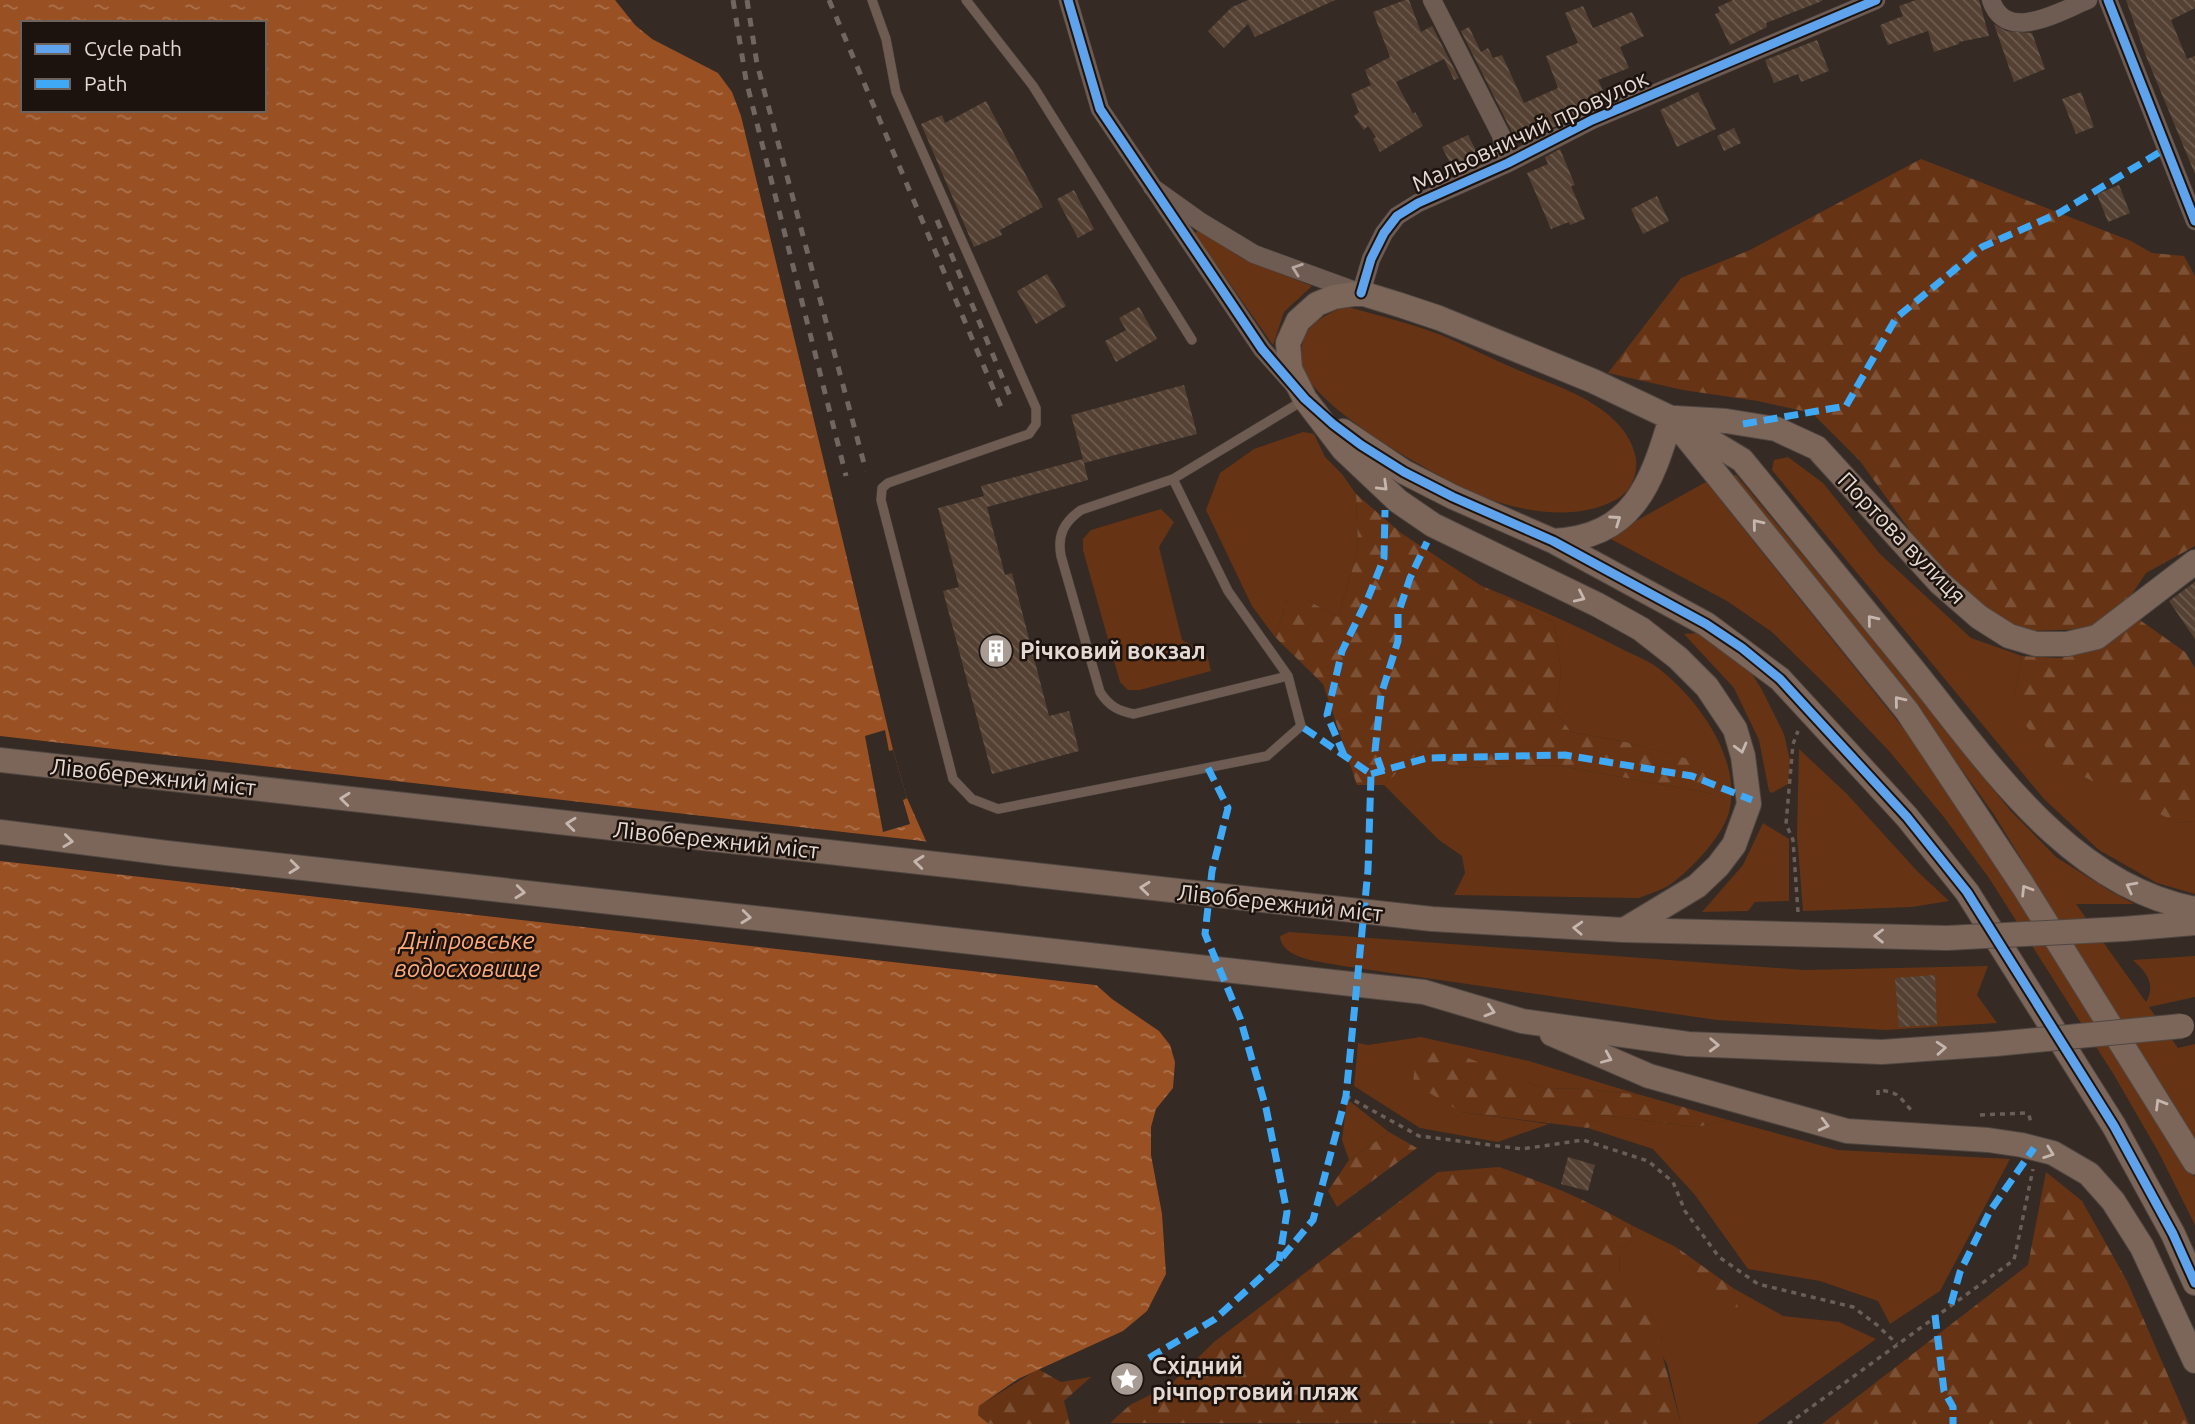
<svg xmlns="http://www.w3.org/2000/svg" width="2195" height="1424" font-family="Ubuntu,sans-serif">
<defs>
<pattern id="forest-firs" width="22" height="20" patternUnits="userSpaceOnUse" patternTransform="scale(1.75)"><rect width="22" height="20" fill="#663414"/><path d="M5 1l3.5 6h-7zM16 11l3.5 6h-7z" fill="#7c5135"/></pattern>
<pattern id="water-ripples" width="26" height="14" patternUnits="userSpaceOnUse" patternTransform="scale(1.75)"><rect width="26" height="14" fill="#995124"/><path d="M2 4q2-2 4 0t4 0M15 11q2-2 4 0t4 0" fill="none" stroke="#ac724d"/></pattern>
<pattern id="building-back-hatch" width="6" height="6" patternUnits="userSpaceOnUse" patternTransform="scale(1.75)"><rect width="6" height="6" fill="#544133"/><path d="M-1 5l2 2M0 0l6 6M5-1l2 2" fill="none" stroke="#6d5c50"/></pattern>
</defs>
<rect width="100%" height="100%" fill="#352a24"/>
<!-- grass -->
<path fill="#663414" d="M 1200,230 L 1243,259 L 1312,286 L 1284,312 L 1273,345 L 1194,233 Z
M 1344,306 C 1377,315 1410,323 1441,335 C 1467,346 1492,359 1518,370 C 1535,377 1551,383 1567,390 C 1597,404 1630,424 1636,459 C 1638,473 1631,492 1617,499 C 1582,519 1536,514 1498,502 C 1452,487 1328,417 1306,375 C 1300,365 1300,349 1304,338 C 1310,321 1330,314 1344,306 Z
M 1303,432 L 1314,434 L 1325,457 L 1342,474 L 1356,494 L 1358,550 L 1338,617 L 1307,600 L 1287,600 L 1275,637 L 1252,606 L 1206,510 L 1220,473 L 1254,449 Z
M 1788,457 L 1823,483 L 1880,554 L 1971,638 L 2022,656 L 2014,699 L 2178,823 L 2195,821 L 2195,894 L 2157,883 L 2099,850 L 2044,799 L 1772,470 L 1774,460 Z
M 1732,475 L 1736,475 L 1858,622 L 2010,810 L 2056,857 L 2110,891 L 2134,904 L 2076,904 L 2146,1002 C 2156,984 2147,973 2133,960 L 2195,956 L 2195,997 L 2149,1007 L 2178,1048 L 2195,1044 L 2195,1141 L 1993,813 L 1906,692 Z
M 1706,482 L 1927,758 L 2091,1008 L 2195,1177 L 2195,1225 L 2159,1153 L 2114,1075 L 1989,878 L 1943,816 L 1889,751 L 1829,688 L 1772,632 L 1727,601 L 1607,537 Z
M 1161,509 L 1174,522 L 1159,547 L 1182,640 L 1207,654 L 1211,671 L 1140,690 L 1128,690 L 1120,682 L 1083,550 L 1083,539 L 1091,530 Z
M 1480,585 C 1526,604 1572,623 1616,646 C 1629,653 1646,659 1658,668 C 1697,698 1740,756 1730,808 C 1725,835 1690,871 1668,886 C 1659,891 1648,894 1639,898 L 1454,895 L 1465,873 L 1462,856 L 1439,840 L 1384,785 L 1424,748 L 1454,768 L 1555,765 L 1714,794 L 1717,767 L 1626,742 L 1571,732 L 1556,712 L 1561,671 L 1554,622 Z
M 1698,633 L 1746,664 L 1762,690 L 1784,734 L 1790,760 L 1788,784 L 1772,793 L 1769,791 L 1759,740 L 1734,688 L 1684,634 Z
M 1799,749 L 1847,794 L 1918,872 L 1949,901 L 1912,907 L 1803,911 L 1797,836 Z
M 1763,823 L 1789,839 L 1789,901 L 1755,902 L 1748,911 L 1702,912 L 1743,865 Z
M 1289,932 L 1804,970 L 1988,966 L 1977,995 L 1997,1023 L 1886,1030 L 1717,1020 L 1343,966 C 1325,962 1281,960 1280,936 Z
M 1421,1037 L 1529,1061 L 1641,1095 L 1585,1089 L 1542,1088 L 1436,1046 L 1461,1112 L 1549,1124 L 1498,1142 L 1420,1128 L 1354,1086 L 1358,1043 L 1368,1045 Z
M 1347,1099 L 1389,1132 L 1349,1160 L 1342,1140 Z
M 1602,1115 L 1697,1127 L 1728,1120 L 1838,1150 L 2010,1159 L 1940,1291 L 1890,1324 L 1878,1301 L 1820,1281 L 1748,1269 L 1695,1195 L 1653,1149 L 1588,1128 Z
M 1631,1225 L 1676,1247 L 1744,1332 L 1733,1288 L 1783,1316 L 1839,1322 L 1876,1339 L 1757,1424 L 1681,1424 L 1667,1364 L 1620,1283 L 1619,1248 L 1632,1241 Z"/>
<!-- forest -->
<path fill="url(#forest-firs)" d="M 1921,159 L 2131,241 L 2152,253 L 2184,256 L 2195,276 L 2195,546 L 2146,573 L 2124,606 L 2087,629 L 2031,631 L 1987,614 L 1940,572 L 1860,461 L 1812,413 L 1758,401 L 1683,390 L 1608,373 L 1681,278 L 1750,250 Z
M 1356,494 L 1401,533 L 1480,585 L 1554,622 L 1561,671 L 1556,712 L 1571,732 L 1626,742 L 1718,767 L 1714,794 L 1555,765 L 1454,768 L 1424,748 L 1384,785 L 1357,785 L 1323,684 L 1275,637 L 1287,600 L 1307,600 L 1338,617 L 1358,550 Z
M 2137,618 L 2185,652 L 2195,668 L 2195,821 L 2178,823 L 2066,768 L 2027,727 L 2014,699 L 2022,656 L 2060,658 L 2087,651 Z
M 1436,1045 L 1542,1088 L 1585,1089 L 1641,1095 L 1728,1120 L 1697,1127 L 1602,1115 L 1588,1128 L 1461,1112 L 1413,1083 L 1416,1057 Z
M 1389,1132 L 1417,1148 L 1337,1207 L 1328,1191 L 1349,1160 Z
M 1499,1167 C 1545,1183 1588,1200 1631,1225 L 1632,1241 L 1619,1248 L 1620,1282 L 1648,1302 L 1681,1424 L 1110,1423 L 1130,1405 L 1170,1385 L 1214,1342 L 1438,1172 Z
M 2046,1172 L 2082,1201 L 2127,1281 L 2189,1424 L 1822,1424 L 2028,1265 Z
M 1676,1247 L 1733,1288 L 1745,1334 Z
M 1038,1369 L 1061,1382 L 1091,1377 L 1064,1401 L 1070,1424 L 989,1424 L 978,1415 L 979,1406 Z"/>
<!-- water -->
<path fill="url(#water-ripples)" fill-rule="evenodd" d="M 0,0 L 615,0 L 635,25 L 652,39 L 718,73 L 732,92 L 741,116 L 893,750 L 907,798 L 926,841 L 953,873 L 1065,957 L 1112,999 L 1159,1031 L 1170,1045 L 1175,1062 L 1173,1088 L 1156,1109 L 1151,1127 L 1151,1155 L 1162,1214 L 1166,1274 L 1147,1311 L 1123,1331 L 1018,1379 L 979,1406 L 978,1415 L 989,1424 L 0,1424 ZM 23,23 L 264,23 L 264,110 L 23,110 Z"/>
<!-- pier -->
<path fill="#352a24" d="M 885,730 L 889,751 L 893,750 L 907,798 L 903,800 L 910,824 L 883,832 L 865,736 Z
M 0,736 L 931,842 L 955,870 L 1067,954 L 1104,986 L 0,861 Z"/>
<!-- building -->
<path fill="url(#building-back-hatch)" d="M 1248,0 L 1335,0 L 1255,37 L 1248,24 L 1224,48 L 1208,31 L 1232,7 Z
M 1405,0 L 1409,0 L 1421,32 L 1432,26 L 1459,78 L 1454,80 L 1444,59 L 1396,82 L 1413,114 L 1415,112 L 1423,126 L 1380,152 L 1373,139 L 1376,137 L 1368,126 L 1364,130 L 1354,116 L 1359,112 L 1351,94 L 1371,85 L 1365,70 L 1390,57 L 1373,12 Z
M 1733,0 L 1822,0 L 1822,1 L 1766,23 L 1767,27 L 1730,45 L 1715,14 L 1720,12 L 1718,7 Z
M 1916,0 L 1979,0 L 1989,36 L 1959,42 L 1959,44 L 1934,52 L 1928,31 L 1888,45 L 1880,25 L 1903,16 L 1899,6 Z
M 2126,0 L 2195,0 L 2195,8 L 2171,20 L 2187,59 L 2195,56 L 2195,174 L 2146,56 Z
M 1583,6 L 1593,28 L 1632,12 L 1644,36 L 1620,47 L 1629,68 L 1598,80 L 1608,101 L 1536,136 L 1535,133 L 1515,143 L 1511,130 L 1461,31 L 1469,27 L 1481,52 L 1488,48 L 1493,58 L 1502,55 L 1524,103 L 1558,88 L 1546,56 L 1578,43 L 1565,13 Z
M 1994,24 L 2006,31 L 2032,33 L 2045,69 L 2014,82 Z
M 1817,40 L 1829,71 L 1801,82 L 1798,74 L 1774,83 L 1765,60 Z
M 1698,92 L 1716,129 L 1677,147 L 1660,110 Z
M 2081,92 L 2094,127 L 2076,134 L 2062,99 Z
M 986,101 L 1043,207 L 1000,230 L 1002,235 L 974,247 L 921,124 L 942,115 L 945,123 Z
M 1734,128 L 1741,143 L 1724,151 L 1717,136 Z
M 1468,135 L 1479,156 L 1453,169 L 1442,147 Z
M 1560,149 L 1575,185 L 1571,186 L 1585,219 L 1570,225 L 1569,222 L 1551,229 L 1527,173 L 1548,164 L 1545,157 Z
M 2119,185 L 2130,213 L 2108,222 L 2097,194 Z
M 1074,190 L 1094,229 L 1078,238 L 1057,199 Z
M 1657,196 L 1669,221 L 1643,234 L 1631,209 Z
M 1047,274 L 1066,306 L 1036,324 L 1017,291 Z
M 1139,307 L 1157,339 L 1116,362 L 1105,341 L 1126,330 L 1119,318 Z
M 1184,385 L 1197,434 L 1084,463 L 1088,480 L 987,507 L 1005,575 L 1012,573 L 1049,716 L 1069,711 L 1079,751 L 992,774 L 943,591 L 959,587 L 938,508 L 984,496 L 981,486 L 1083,459 L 1071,415 Z
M 2195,582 L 2195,639 L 2169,601 Z
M 1935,975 L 1937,1025 L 1899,1027 L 1895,978 Z
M 1568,1157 L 1595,1165 L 1588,1191 L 1561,1184 Z"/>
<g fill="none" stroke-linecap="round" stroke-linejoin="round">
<!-- lane casing -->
<g stroke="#504742" stroke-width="10">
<path id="lane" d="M 872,0 L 886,39 L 896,92 L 1036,408 L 1036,424 L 1029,434 L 888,483 L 882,488 L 881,500 L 953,779 L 972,799 L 998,809 L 1267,756 L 1301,726 L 1288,676
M 966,0 L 1033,86 L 1192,340
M 1173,479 L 1228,591 L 1288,676 L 1134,714 C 1118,711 1109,706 1100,692 L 1061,556 C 1057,535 1064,522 1081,510 Z
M 1173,479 L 1304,400"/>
</g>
<!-- street casing -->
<g stroke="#504742" stroke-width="19">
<path id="street" d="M 1068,0 L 1100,109 L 1262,349 L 1294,385
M 1432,0 L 1501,135 L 1508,163
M 1991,0 C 2006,44 2058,12 2088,0
M 2108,0 L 2195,221
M 1152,187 L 1201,222 L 1254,254 L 1361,293 L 1371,259 L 1384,233 L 1397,216 L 1418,203 L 1508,163 L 1592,120 L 1876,0"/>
</g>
<!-- secondary casing -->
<g stroke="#504742" stroke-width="26">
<path id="secondary" d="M 1675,418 L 1726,421 L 1776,429 L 1817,448 L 1940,583 L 1979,617 L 2009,636 L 2036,644 L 2067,644 L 2097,637 L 2195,562
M 1687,427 L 1742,460 C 1797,527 1852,595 1907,662 C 1984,756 2066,885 2195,909
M 1343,431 L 1404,472 L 1453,497 L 1553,541 L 1706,624 L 1780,679 L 1907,817 L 1967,892 L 2114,1126 L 2173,1234 L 2195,1283
M 1553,541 C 1633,537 1651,485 1671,418
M 0,760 L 1432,919 L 1624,930 L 1947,938
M 0,832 L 167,853 L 1424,992 L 1522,1021 L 1688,1044 L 1882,1052 L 1995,1044
M 2123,929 L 2195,923
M 1624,930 L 1697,886 L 1718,866 L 1734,845 L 1749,804 L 1743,756 L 1735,729 L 1707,687 L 1678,658 L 1641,629 L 1598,605 L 1433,525 L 1398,501 L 1343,449 L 1305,399 L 1290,369 L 1288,343 L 1298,321 L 1317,304 L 1334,297 L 1361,293 L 1400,305 L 1439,318 L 1593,381 L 1671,418 L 1907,711 L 2022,884 L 2195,1162
M 1552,1034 L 1649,1076 L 1847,1131 L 1988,1140 L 2022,1145 L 2053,1153 L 2089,1174 L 2113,1201 L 2142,1247 L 2195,1361"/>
</g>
<!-- path -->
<path stroke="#6b5e56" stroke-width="3.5" stroke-dasharray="5 5" stroke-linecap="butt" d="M 1798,912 L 1793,840 L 1786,824 L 1793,744 L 1798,731
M 1878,1095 L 1878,1090 C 1901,1092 1899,1098 1913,1112
M 1346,1096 L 1419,1136 L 1522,1149 L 1583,1140 L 1648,1161 L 1673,1182 L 1685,1211 L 1719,1257 L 1758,1284 L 1853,1307 L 1877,1325 L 1897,1344
M 1980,1115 L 2025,1113 L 2029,1115 L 2031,1123
M 1788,1424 L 2014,1260 L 2033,1169"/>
<!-- lane -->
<use href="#lane" stroke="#6e5c53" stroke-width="9"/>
<!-- street -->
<use href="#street" stroke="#6e5c53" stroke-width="18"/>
<!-- secondary -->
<use href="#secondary" stroke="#7c665a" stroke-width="24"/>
<!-- rail -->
<path stroke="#726660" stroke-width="5" stroke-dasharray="9 9" stroke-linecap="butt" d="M 733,0 L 746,80 L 846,476
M 747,0 L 757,64 L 866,471
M 829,0 L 1001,407
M 937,220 L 1010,396"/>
<!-- secondary-bridge casing -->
<g stroke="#504742" stroke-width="26" stroke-linecap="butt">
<path id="secondary-bridge" d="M 1947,938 L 2123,929
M 1995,1044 L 2182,1026"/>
</g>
<!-- secondary-bridge -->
<use href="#secondary-bridge" stroke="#7c665a" stroke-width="24"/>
<!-- quiet -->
<path stroke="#3fa9f5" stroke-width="7" stroke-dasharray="14 7" stroke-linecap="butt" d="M 1743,424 L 1846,406 L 1896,318 L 1982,247 L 2059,213 L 2165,149
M 1344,755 L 1327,715 L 1342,651 L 1368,598 L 1384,558 L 1385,510
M 1208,768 L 1228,808 L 1212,871 L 1205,934 L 1240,1018 L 1266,1108 L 1287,1212 L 1279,1261
M 1382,771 L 1375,751 L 1381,695 L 1398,641 L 1398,614 L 1410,578 L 1427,542
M 1371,774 L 1427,758 L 1565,755 L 1692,776 L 1752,800
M 1951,1304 L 1960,1272 L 1990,1211 L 2034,1148
M 1935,1315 L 1944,1391 L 1953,1407 L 1953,1424
M 1149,1358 L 1215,1319 L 1279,1261 L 1313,1220 L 1346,1096 L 1368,870 L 1371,774 L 1301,726"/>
<!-- cycleway casing -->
<g stroke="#1c130e" stroke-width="13">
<path id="cycleway" d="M 1068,0 L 1100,109 L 1262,349 L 1305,399 L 1333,424 L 1361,445 L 1404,472 L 1453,497 L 1553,541 L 1706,624 L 1742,648 L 1780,679 L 1907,817 L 1967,892 L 2114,1126 L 2173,1234 L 2195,1283
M 2108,0 L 2195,221
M 1361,293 L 1371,259 L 1384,233 L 1397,216 L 1418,203 L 1508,163 L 1592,120 L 1876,0"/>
</g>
<!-- cycleway -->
<use href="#cycleway" stroke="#60a3ed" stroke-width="9"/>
</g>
<!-- one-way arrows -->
<defs><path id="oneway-chevron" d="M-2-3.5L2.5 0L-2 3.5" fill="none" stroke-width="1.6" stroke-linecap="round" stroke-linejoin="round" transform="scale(1.75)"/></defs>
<use stroke="#b6a79f" href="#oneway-chevron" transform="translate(1297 269) rotate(-160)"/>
<g stroke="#c6b6ae">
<use href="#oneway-chevron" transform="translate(1383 486) rotate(44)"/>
<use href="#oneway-chevron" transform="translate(1616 520) rotate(-35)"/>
<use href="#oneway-chevron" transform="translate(1757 524) rotate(-129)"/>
<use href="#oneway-chevron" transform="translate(1580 597) rotate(25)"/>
<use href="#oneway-chevron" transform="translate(1872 620) rotate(-129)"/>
<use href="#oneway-chevron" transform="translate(1899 701) rotate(-129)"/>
<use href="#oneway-chevron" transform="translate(1741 748) rotate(75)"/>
<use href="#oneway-chevron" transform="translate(345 799) rotate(-174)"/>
<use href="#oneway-chevron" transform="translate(571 824) rotate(-174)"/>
<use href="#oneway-chevron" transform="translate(68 841) rotate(7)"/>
<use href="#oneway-chevron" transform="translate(919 862) rotate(-174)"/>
<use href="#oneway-chevron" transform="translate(294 867) rotate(6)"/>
<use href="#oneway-chevron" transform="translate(2131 887) rotate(-152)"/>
<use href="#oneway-chevron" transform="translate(1145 888) rotate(-174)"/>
<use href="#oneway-chevron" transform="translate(2026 890) rotate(-122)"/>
<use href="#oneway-chevron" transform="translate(520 892) rotate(6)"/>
<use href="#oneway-chevron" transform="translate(746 917) rotate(6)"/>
<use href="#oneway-chevron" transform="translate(1578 928) rotate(-177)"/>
<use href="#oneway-chevron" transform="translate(1879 936) rotate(-179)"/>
<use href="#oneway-chevron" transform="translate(1490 1011) rotate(17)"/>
<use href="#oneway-chevron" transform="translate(1714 1045) rotate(2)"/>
<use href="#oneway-chevron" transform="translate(1941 1048) rotate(-4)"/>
<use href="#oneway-chevron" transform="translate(1607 1058) rotate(23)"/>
<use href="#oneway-chevron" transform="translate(2160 1104) rotate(-121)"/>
<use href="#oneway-chevron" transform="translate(1824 1125) rotate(14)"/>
<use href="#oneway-chevron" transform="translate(2049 1153) rotate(20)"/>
</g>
<!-- icons -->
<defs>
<g id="building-disc" transform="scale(1.75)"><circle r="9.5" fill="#a89c95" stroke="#1c130e"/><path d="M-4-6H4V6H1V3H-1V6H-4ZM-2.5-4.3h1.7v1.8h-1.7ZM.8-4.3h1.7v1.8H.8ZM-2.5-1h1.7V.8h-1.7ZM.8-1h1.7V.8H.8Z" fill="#fff"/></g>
<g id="sight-disc" transform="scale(1.75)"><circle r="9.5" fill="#a89c95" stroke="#1c130e"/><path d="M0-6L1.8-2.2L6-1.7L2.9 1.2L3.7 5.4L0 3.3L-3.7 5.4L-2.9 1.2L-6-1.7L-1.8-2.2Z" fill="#fff"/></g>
</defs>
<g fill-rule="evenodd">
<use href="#building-disc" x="996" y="651"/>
<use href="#sight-disc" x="1127" y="1379"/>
</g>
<g text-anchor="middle" stroke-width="5" stroke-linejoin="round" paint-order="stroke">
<!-- street labels -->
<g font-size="23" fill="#e6d9d2" stroke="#1c130e">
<text transform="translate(1530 131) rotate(-25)" y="8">Мальовничий провулок</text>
<text transform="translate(1902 538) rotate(46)" y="8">Портова вулиця</text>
<text transform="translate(153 777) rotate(6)" y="8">Лівобережний міст</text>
<text transform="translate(716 840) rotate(6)" y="8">Лівобережний міст</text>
<text transform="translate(1280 903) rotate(6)" y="8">Лівобережний міст</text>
</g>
<!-- poi labels -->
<g font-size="23" font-weight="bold" fill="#e6d9d2" stroke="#1c130e" text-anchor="start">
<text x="1020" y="659">Річковий вокзал</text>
<text x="1152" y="1374">Східний<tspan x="1152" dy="26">річпортовий пляж</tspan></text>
</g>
<!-- water labels -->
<g font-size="24" font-style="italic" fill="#ffa979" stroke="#1c130e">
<text x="467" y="949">Дніпровське<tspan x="467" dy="28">водосховище</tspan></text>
</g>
</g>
<!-- legend -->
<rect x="21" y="21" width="245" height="91" fill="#1c130e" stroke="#6d625c" stroke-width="2"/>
<rect x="35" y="44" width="35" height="10" fill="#60a3ed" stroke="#6d625c" stroke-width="2"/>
<text x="84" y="56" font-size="21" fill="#e6d9d2">Cycle path</text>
<rect x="35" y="79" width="35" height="10" fill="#3fa9f5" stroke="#6d625c" stroke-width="2"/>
<text x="84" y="91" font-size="21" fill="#e6d9d2">Path</text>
</svg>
